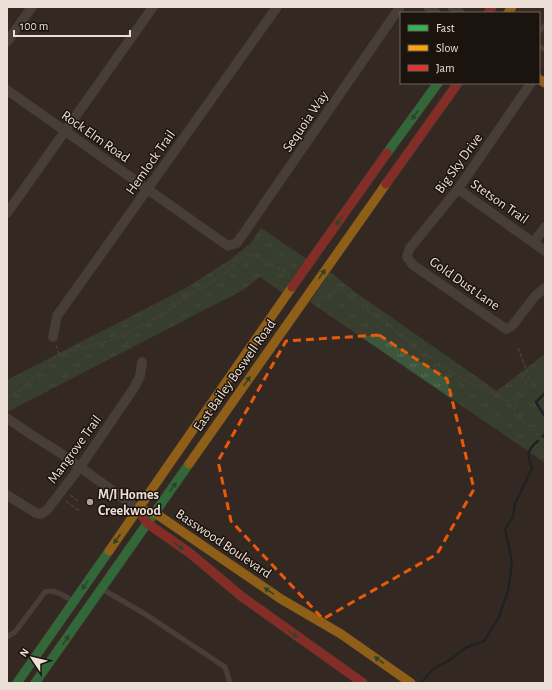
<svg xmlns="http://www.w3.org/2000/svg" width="552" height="690" font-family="'Alegreya Sans',sans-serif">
<defs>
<pattern id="park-tufts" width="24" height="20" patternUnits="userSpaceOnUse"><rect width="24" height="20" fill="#3d573c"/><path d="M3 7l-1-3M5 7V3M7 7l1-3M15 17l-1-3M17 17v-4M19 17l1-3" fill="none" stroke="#596f57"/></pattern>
</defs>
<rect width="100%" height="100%" fill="#342922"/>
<!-- built -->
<path fill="#452e1f" d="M 519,7 L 545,7 L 545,69 L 539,65 L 539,13 L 514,13 Z"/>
<!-- park -->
<path fill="url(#park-tufts)" d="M 261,228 L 308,260 L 283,293 L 260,277 L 243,290 L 7,412 L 7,380 L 184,289 L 227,262 L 250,244 Z
M 330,272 L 355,292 L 497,391 L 545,354 L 545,461 L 544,462 L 310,302 Z"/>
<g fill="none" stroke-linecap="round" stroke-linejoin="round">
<!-- stream -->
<path stroke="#051a23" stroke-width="2.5" d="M 545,393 L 536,402 L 545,417
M 541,438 L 545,434
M 422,682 L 433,669 L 448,661 L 467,647 L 484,641 L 498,619 L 508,591 L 512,562 L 505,529 L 513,517 L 515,504 L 532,468 C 527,454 526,451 538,441"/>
<!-- lane casing -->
<g stroke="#514740" stroke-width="5.5">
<path id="lane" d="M 539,32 L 545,25
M 539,46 L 545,50
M 102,589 L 145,614 L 225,667 L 230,683
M 7,637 L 15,632 L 45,592 C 55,589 64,596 73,601"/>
</g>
<!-- street casing -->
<g stroke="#514740" stroke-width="10">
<path id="street" d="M 428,7 L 436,13
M 452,7 L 460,13
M 7,42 L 32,7
M 531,83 L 458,189 L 410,248 L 408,253 L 407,257 L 413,265 L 506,329 L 512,326 L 536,295 L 545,288
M 7,90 L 228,246 L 237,243 L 400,7
M 458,189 L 545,251
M 7,213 L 153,7
M 534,242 L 545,227
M 53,337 L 57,316 L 277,7
M 7,418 L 33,436 L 59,452 L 138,509
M 7,495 L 36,513 L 41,514 L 47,510 L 80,467 L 134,388 L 140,376 L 142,362"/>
</g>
<!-- fast casing -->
<g stroke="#514740" stroke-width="10">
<path id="fast" d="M 387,153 L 438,83
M 17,683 L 109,551
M 35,683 L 189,464"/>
</g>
<!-- slow casing -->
<g stroke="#514740" stroke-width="10">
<path id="slow" d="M 508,13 L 512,7
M 539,79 L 545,83
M 189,464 L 386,184
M 148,511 L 155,513 L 281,599 L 341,634 L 411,683
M 109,551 L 292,287"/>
</g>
<!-- jam casing -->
<g stroke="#514740" stroke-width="10">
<path id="jam" d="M 488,13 L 492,7
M 386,184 L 458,83
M 292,287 L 387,153
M 143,517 L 147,523 L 191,554 L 241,596 L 363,683"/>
</g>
<!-- path -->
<path stroke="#615955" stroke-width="1.5" stroke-dasharray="4 2" stroke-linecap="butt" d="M 317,297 L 324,299 L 328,298 L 335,290 L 341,289 L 359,305 L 388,324 L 418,349 L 462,379 L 488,390 L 496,396 L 506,401 L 514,400 L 517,403 L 513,413 L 527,424 L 545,442
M 123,335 L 131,350
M 56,345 L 59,354
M 7,397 L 22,389 L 52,359 L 59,354 L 71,350 L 82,348 L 104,342 L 120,337 L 145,324 L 163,314 L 187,296 L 221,277 L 230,269 L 238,258 L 247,254 L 258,256 L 265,263 L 283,270 L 290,274
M 514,399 L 523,388 L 529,376 L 518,348
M 70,495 L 78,501
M 66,501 L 80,511"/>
<!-- lane -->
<use href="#lane" stroke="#605852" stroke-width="4.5"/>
<!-- street -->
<use href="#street" stroke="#605852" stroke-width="9"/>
<!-- fast -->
<use href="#fast" stroke="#30b455" stroke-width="9"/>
<!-- slow -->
<use href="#slow" stroke="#ff9f0a" stroke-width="9"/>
<!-- jam -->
<use href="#jam" stroke="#e5322d" stroke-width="9"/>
</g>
<!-- one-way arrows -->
<defs><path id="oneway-solid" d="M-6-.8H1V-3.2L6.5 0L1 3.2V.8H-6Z"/></defs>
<g fill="#266431">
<use href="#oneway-solid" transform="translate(415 115) rotate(126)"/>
<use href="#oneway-solid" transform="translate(339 221) rotate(126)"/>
<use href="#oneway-solid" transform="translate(322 274) rotate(-55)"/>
<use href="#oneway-solid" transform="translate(247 381) rotate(-55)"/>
<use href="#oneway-solid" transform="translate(173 487) rotate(-55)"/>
<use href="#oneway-solid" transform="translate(117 539) rotate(125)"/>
<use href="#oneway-solid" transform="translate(179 546) rotate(35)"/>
<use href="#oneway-solid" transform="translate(85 585) rotate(125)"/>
<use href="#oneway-solid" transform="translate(269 591) rotate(-146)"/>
<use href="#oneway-solid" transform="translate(293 634) rotate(35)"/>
<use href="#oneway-solid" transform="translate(66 640) rotate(-55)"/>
<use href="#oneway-solid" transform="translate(379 660) rotate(-145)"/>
</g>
<!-- marked area -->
<path d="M0 0H552V690H0ZM 379,335 L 447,379 L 474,489 L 437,554 L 323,619 L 231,521 L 218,461 L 286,341 Z" fill="#342922" fill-opacity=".55" fill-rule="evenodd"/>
<path fill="none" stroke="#e8590c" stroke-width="3" stroke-dasharray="8 5" stroke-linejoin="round" d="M 379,335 L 447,379 L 474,489 L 437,554 L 323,619 L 231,521 L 218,461 L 286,341 Z"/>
<!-- markers -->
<circle fill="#ac9f98" stroke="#1b130d" stroke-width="1.5" cx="90" cy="502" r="4"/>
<g text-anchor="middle" stroke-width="3" stroke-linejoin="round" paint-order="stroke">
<!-- street labels -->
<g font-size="14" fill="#ecdfd7" stroke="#1b130d">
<text transform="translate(305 121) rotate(-56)" y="5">Sequoia Way</text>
<text transform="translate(96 136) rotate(35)" y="5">Rock Elm Road</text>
<text transform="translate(150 162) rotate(-55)" y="5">Hemlock Trail</text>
<text transform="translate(458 163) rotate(-54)" y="5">Big Sky Drive</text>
<text transform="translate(500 201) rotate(35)" y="5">Stetson Trail</text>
<text transform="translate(465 283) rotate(35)" y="5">Gold Dust Lane</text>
<text transform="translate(234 375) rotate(-55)" y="5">East Bailey Boswell Road</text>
<text transform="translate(74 449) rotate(-54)" y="5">Mangrove Trail</text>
<text transform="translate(224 543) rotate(34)" y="5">Basswood Boulevard</text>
</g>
<!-- poi labels -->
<g font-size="14" font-weight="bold" fill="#ecdfd7" stroke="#1b130d" text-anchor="start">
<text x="98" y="499">M/I Homes<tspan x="98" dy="16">Creekwood</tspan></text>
</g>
</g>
<!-- border -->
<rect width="552" height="690" fill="none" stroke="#ecdfd7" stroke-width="16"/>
<!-- legend -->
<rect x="400" y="12" width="140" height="72" fill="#1b130d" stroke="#6f655e"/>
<rect x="408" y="25" width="20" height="6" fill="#30b455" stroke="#6f655e"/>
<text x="436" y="32" font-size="12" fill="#ecdfd7">Fast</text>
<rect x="408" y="45" width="20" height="6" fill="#ff9f0a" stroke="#6f655e"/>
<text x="436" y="52" font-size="12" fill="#ecdfd7">Slow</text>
<rect x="408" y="65" width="20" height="6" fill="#e5322d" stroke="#6f655e"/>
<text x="436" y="72" font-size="12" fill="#ecdfd7">Jam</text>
<!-- north arrow -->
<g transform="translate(32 658) rotate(305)" stroke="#1b130d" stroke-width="3" paint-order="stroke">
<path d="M0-3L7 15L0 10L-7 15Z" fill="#ecdfd7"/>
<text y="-6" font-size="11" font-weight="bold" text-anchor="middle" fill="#ecdfd7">N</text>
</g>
<!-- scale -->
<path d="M14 30v6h116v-6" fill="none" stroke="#ecdfd7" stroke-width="2"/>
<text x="20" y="30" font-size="12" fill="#ecdfd7" stroke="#1b130d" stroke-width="3" paint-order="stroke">100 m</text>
</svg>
